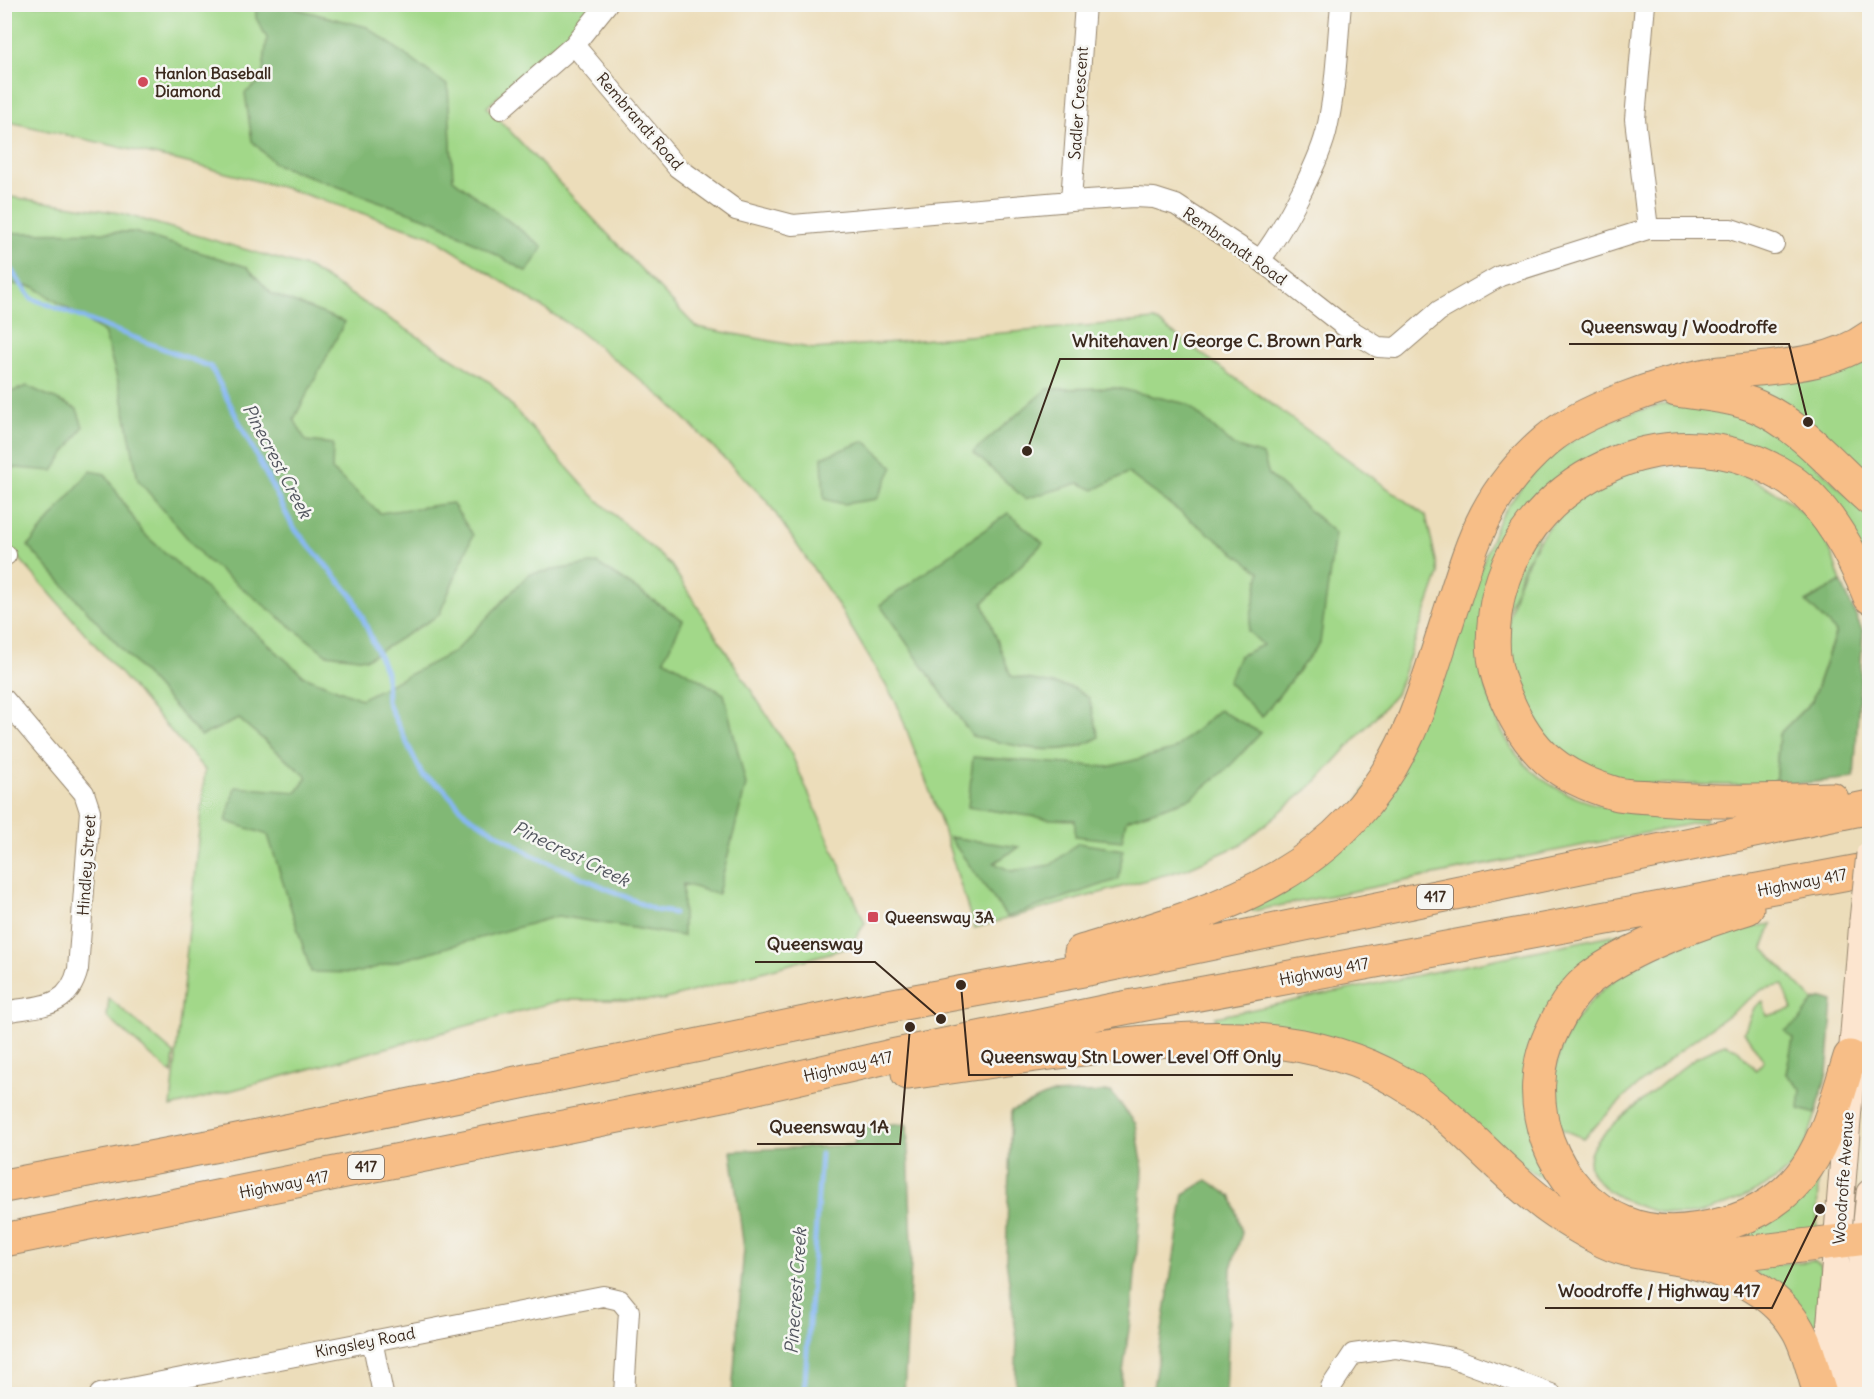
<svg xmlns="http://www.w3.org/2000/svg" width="1874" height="1399" font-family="Delius,sans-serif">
<rect width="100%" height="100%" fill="#f6f6f2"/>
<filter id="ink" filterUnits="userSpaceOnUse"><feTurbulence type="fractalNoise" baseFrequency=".0167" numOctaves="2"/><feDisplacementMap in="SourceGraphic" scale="12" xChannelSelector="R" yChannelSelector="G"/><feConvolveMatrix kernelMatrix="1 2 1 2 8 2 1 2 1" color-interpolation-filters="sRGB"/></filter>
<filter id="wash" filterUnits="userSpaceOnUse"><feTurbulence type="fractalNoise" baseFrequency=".008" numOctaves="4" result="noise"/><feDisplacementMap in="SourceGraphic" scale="24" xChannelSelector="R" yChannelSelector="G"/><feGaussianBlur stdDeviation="1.35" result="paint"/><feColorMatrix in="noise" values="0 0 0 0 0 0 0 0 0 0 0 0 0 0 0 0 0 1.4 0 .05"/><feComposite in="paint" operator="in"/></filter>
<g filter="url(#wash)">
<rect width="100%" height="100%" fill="#ecddba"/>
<!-- green -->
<path fill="#a2d889" stroke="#6e8154" stroke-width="1.5" d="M 4,5 L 593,5 L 587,15 L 487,107 L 696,327 L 814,349 L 1155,320 L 1426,516 L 1439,574 L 1396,694 L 1318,780 L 1242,844 L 1186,869 L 974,928 L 938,813 L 897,704 L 836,602 L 767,501 L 667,401 L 575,328 L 429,235 L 285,188 L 176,160 L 5,121 Z
M 4,196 L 120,213 L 309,268 L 490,382 L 592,495 L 671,565 L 791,753 L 865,923 L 850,947 L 663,1000 L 561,1000 L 171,1107 L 205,770 L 19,558 L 5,547 Z
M 1869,349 L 1869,471 L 1865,475 L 1709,385 Z
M 1694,402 L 1777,428 L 1869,516 L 1867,520 L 1869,568 L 1822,492 L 1638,441 C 1608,448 1587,459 1562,477 C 1542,526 1522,575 1502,624 C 1497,636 1483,660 1483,671 C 1482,682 1491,699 1494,710 C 1522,803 1621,817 1704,817 L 1706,821 L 1253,911 L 1247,906 L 1325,860 L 1464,612 L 1499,519 L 1524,483 L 1549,456 L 1587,431 L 1623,415 L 1660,405 Z
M 1716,465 C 1759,480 1802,501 1827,543 C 1833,554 1836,569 1841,582 L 1807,602 L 1836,631 L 1812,701 L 1779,734 L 1775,786 L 1619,783 L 1547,744 L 1522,700 L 1509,653 L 1509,617 L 1522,568 L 1547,528 L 1577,499 L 1641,466 Z
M 1772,924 L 1763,948 L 1814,1001 C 1797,1025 1792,1046 1786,1074 L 1801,1089 L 1816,1114 C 1811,1128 1807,1145 1799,1157 C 1783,1184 1719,1211 1688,1215 C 1661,1218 1580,1193 1590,1155 C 1594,1137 1628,1112 1643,1100 C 1667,1080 1695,1054 1725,1044 L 1736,1048 L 1756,1070 L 1764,1061 L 1744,1032 L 1754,1008 L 1763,1001 L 1767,1016 L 1792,1009 L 1783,985 L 1763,989 L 1677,1053 L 1629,1093 L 1583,1138 L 1561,1129 C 1533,1047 1593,981 1665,951 C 1698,937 1737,929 1772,924 Z
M 1661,925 L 1555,1003 L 1552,1169 L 1544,1179 L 1339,1043 L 1284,1026 L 1217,1025 L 1215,1017 Z
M 109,998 L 174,1054 L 172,1074 L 107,1017 Z
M 1818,1176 L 1817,1230 L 1732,1248 L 1684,1238 Z
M 1814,1261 L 1821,1266 L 1817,1334 L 1749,1266 Z"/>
<!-- forest -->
<path fill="#81b875" stroke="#5e714a" stroke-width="1.5" d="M 256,5 L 281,5 L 367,27 L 448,86 L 453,179 L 543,247 L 527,272 L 439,223 L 275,164 L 252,141 L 245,93 L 262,80 L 267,38 L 256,18 Z
M 134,232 L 247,267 L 272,294 L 345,322 L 294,419 L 306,441 L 333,444 L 332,470 L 380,513 L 452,503 L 473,535 L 439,615 L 367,659 L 326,654 L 205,559 L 138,480 L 122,396 L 104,332 L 34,287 L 4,283 L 5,233 Z
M 27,386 L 77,409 L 83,427 L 53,471 L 5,467 L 5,394 Z
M 1117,388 L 1187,404 L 1234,446 L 1263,455 L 1269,475 L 1335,533 L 1320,643 L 1262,717 L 1228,682 L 1239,656 L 1263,645 L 1248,631 L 1260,572 L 1128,473 L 1094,490 L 1079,483 L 1025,499 L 973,452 L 1047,389 Z
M 865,441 L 893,467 L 877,499 L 843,504 L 824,499 L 822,457 Z
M 90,471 L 105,474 L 143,533 L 304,676 L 361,699 L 454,652 L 529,574 L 597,563 L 683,620 L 664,659 L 724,694 L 746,785 L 718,894 L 683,884 L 683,936 L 558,916 L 356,973 L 311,972 L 268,835 L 226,821 L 235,787 L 297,792 L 307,777 L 239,719 L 201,736 L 28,546 Z
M 1008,513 L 1043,543 L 983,603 L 1011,676 L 1074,688 L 1089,698 L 1099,737 C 1060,761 1014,745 972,736 L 880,605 Z
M 1841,582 L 1863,632 L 1854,778 L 1775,786 L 1779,734 L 1812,701 L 1836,632 L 1806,602 Z
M 1219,710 L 1261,733 L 1228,768 L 1191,798 L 1126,820 L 1122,841 L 1075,836 L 1075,820 L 1050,819 L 968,807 L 973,757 L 1108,767 L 1173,750 Z
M 949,837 L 1019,847 L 994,863 L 1011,871 L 1051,865 L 1078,843 L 1123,850 L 1119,879 L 1007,917 Z
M 1823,998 L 1833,1001 L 1827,1073 L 1816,1114 L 1799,1109 L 1801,1089 L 1786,1074 L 1793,1039 L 1785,1031 L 1800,1020 L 1814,1001 Z
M 1111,1092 L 1136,1124 L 1143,1170 L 1133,1300 L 1120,1394 L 1015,1394 L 1017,1339 L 1006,1259 L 1011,1111 L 1050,1094 Z
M 907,1124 L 912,1244 L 904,1394 L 732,1394 L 744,1249 L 731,1151 L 854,1145 L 859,1127 Z
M 1207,1180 L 1232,1197 L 1242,1233 L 1231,1268 L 1226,1394 L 1152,1394 L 1184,1194 Z"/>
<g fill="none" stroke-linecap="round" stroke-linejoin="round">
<!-- stream -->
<path stroke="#87b8f3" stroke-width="5" d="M 4,260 L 31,298 L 211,367 L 293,527 L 354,598 L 386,672 L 387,702 L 423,776 L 442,787 L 466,814 L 532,855 L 655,910 L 674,913
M 804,1394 L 821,1154"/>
</g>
</g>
<g filter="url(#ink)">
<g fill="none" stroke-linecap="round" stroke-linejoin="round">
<!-- street casing -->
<g stroke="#94846c" stroke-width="22">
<path id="street" d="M 1645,4 L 1635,119 L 1648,229
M 574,45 L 677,167 L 736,210 L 793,225 L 1071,201 L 1135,197 L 1154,198 L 1176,205 L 1260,260 L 1344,326 L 1378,347 L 1396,348 L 1439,311 L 1500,276 L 1648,229 L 1731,229 L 1774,244
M 501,109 L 574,45 L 607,4
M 1071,201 L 1085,4
M 1260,260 C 1282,232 1317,167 1326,133 C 1336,91 1337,47 1341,4
M 4,556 L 6,555
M 4,699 L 84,793 L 90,811 L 78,969 C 68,1010 40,1005 4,1012
M 372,1340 L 383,1394
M 100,1394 L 603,1296 L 620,1300 L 629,1311 L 624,1394
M 1330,1394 L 1331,1387 L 1353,1354 L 1395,1348 L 1453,1358 L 1551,1394"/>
</g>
<!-- secondary casing -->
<g stroke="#94846c" stroke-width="29">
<path id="secondary" d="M 1825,1394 L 1863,921
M 1849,1394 L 1870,1193"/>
</g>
<!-- highway casing -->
<g stroke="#94846c" stroke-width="35">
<path id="highway" d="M 1676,390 C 1704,394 1733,396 1758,407 C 1801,426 1835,468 1870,499
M 1832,799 C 1773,801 1717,803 1659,798 C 1645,796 1628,797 1614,793 C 1559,777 1530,753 1507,700 C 1493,670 1491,648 1495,614 C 1513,478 1675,402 1790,480 C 1828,507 1853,555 1870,597
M 1747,908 C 1696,924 1633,946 1590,978 C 1574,990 1561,1012 1553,1029 C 1517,1099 1551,1194 1625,1223 C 1656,1236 1690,1233 1723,1224 C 1756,1216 1788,1196 1807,1167 C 1829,1134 1838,1095 1850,1057
M 1081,952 C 1218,910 1343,877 1408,734 C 1424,698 1435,659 1447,622 C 1472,544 1483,495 1547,440 C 1582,410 1663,383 1707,375 C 1760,366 1825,370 1870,337
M 908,1073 C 963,1065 1019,1057 1075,1050 C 1183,1036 1301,1024 1400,1082 C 1453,1113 1491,1163 1540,1201 C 1557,1215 1578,1227 1598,1238 C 1624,1253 1655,1254 1684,1260 C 1728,1270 1775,1289 1798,1330 C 1809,1349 1813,1373 1820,1394
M 4,1186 L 223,1144 L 877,1008 L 1083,970 L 1870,807
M 4,1240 L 727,1094 L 887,1057 L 1113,1010 L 1870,869
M 1696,1259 L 1866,1238"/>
</g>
<!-- street -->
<use href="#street" stroke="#fff" stroke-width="20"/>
<!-- secondary -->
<use href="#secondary" stroke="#fce5cf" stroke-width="27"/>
<!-- highway -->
<use href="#highway" stroke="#f7be87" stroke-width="33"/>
<!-- secondary-bridge casing -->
<g stroke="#94846c" stroke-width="29" stroke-linecap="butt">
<path id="secondary-bridge" d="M 1863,921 L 1870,854"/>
</g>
<!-- secondary-bridge -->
<use href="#secondary-bridge" stroke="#fce5cf" stroke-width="27"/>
</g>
</g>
<!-- markers -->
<g fill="#d1495b" stroke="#f6f6f2" stroke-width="2">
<circle cx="143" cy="82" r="6"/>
<rect x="867" y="911" width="12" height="12" rx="3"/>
</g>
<g text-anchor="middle" stroke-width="5" stroke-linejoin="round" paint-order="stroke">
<!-- shield labels -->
<g fill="#f6f6f2" stroke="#73675e" stroke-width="1.5">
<rect x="1417" y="885" width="36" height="24" rx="4.5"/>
<rect x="348" y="1155" width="36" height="24" rx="4.5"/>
</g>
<g font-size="15" font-weight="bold" fill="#3b2a1e">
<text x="1435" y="902">417</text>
<text x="366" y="1172">417</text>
</g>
<!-- poi labels -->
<g font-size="16" font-weight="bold" fill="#3b2a1e" stroke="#f6f6f2" text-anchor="start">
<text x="155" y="79">Hanlon Baseball<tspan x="155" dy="18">Diamond</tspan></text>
<text x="885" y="923">Queensway 3A</text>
</g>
<!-- street labels -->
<g font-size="16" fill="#3b2a1e" stroke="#f6f6f2">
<text transform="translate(1078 103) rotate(-86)" y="6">Sadler Crescent</text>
<text transform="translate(640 121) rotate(49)" y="6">Rembrandt Road</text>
<text transform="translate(1235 246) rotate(35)" y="6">Rembrandt Road</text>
<text transform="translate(86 865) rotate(-86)" y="6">Hindley Street</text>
<text transform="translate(1802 882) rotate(-11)" y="6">Highway 417</text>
<text transform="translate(1324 971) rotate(-11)" y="6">Highway 417</text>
<text transform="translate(848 1066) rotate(-13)" y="6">Highway 417</text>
<text transform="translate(1843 1178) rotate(-86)" y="6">Woodroffe Avenue</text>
<text transform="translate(284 1184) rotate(-11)" y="6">Highway 417</text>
<text transform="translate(365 1342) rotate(-11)" y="6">Kingsley Road</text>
</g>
<!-- water labels -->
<g font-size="18" font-style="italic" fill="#52555e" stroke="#f6f6f2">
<text transform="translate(277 461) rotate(62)" y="6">Pinecrest Creek</text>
<text transform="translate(571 854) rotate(26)" y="6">Pinecrest Creek</text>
<text transform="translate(796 1291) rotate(-86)" y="6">Pinecrest Creek</text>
</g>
</g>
<!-- callouts -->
<path fill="none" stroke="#3b2a1e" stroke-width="2" d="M1808 422L1789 344H1569M1027 451L1060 359H1374M941 1019L875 962H755M961 985L969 1075H1293M910 1027L900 1144H757M1820 1209L1772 1308H1545"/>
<g fill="#3b2a1e" stroke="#f6f6f2" stroke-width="2">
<circle cx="1808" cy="422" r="6"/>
<circle cx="1027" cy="451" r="6"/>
<circle cx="941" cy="1019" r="6"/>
<circle cx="961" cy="985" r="6"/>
<circle cx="910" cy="1027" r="6"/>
<circle cx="1820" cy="1209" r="6"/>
</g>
<g font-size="18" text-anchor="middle" font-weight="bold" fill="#3b2a1e" stroke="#f6f6f2" stroke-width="5" stroke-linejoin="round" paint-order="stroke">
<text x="1679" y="333">Queensway / Woodroffe</text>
<text x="1217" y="347">Whitehaven / George C. Brown Park</text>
<text x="815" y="950">Queensway</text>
<text x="1131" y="1063">Queensway Stn Lower Level Off Only</text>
<text x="829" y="1133">Queensway 1A</text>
<text x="1659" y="1297">Woodroffe / Highway 417</text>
</g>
<!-- margin -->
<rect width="1874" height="1399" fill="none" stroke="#f6f6f2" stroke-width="24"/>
</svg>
